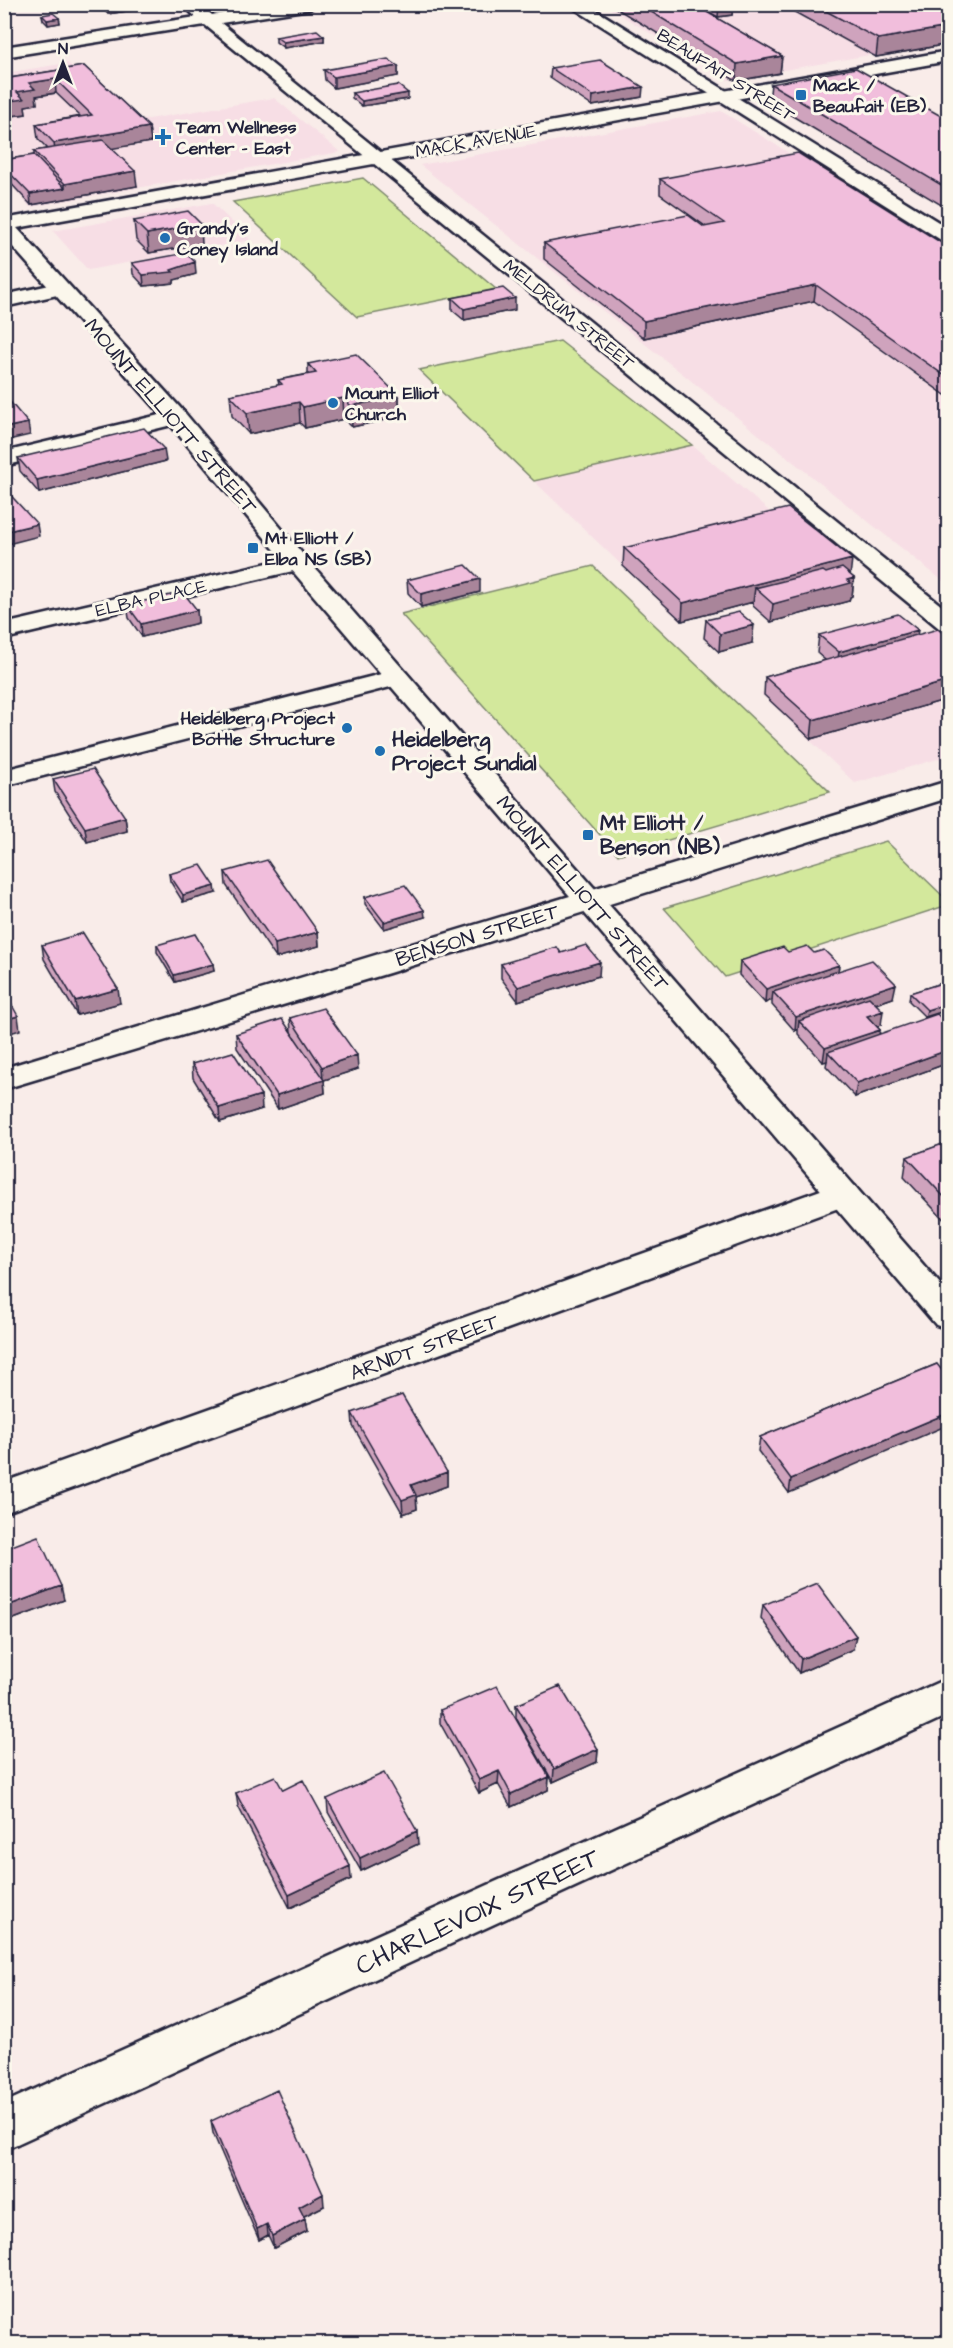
<svg xmlns="http://www.w3.org/2000/svg" width="953" height="2348" font-family="'Architects Daughter',sans-serif">
<rect width="100%" height="100%" fill="#f9ece9"/>
<filter id="ink" filterUnits="userSpaceOnUse"><feTurbulence type="fractalNoise" baseFrequency=".0167" numOctaves="2"/><feDisplacementMap in="SourceGraphic" scale="12" xChannelSelector="R" yChannelSelector="G"/><feConvolveMatrix kernelMatrix="1 2 1 2 8 2 1 2 1" color-interpolation-filters="sRGB"/></filter>
<g filter="url(#ink)">
<!-- built -->
<path fill="#f7dee5" d="M 604,5 L 931,5 L 948,41 L 728,80 Z
M 68,63 L 131,122 L 274,98 L 340,152 L 30,207 L 5,179 L 5,73 Z
M 721,111 L 948,251 L 948,585 L 420,165 Z
M 212,203 L 251,240 L 88,270 L 53,231 Z
M 692,445 L 848,579 L 680,621 L 534,481 Z
M 932,647 L 948,661 L 948,756 L 855,783 L 760,693 Z"/>
<!-- green -->
<path fill="#d3e89c" stroke="#7a856c" stroke-width="1.5" d="M 363,178 L 496,289 L 357,317 L 233,202 Z
M 560,341 L 692,445 L 534,481 L 419,370 Z
M 593,566 L 830,792 L 618,855 L 401,614 Z
M 886,841 L 948,901 L 948,905 L 725,977 L 664,908 Z"/>
<g fill="none" stroke-linecap="round" stroke-linejoin="round">
<!-- minor casing -->
<g stroke="#22223b" stroke-width="5">
<path id="minor" d="M 182,4 L 199,4 L 212,15 L 277,4 L 317,4 L 310,9 L 221,23 L 948,611 L 948,630 L 939,628 L 205,25 L 4,57 L 4,47 L 196,17 Z
M 567,4 L 586,4 L 948,228 L 948,242 L 941,240 Z
M 59,283 L 66,285 L 69,289 L 66,293 L 4,307 L 4,295 Z
M 176,411 L 184,412 L 187,417 L 184,422 L 4,466 L 4,452 Z
M 298,556 L 306,558 L 310,563 L 306,568 L 4,639 L 4,624 Z
M 397,670 L 406,673 L 410,678 L 406,683 L 4,786 L 4,770 Z
M 948,781 L 948,798 L 389,973 L 4,1089 L 4,1068 Z
M 843,1182 L 855,1186 L 860,1194 L 855,1202 L 4,1513 L 4,1482 Z
M 948,1678 L 948,1715 L 4,2150 L 4,2103 Z"/>
</g>
<!-- major casing -->
<g stroke="#22223b" stroke-width="5">
<path id="major" d="M 948,51 L 948,61 L 17,228 L 184,412 L 306,558 L 948,1293 L 948,1329 L 936,1325 L 290,568 L 168,422 L 4,237 L 4,219 Z"/>
</g>
<!-- minor -->
<use href="#minor" fill="#fbf7ec" fill-rule="evenodd"/>
<!-- major -->
<use href="#major" fill="#fbf7ec" fill-rule="evenodd"/>
</g>
<!-- wall -->
<path fill="#cfa3bd" stroke="#22223b" stroke-width="1.5" d="M 101,4 L 153,4 L 153,7 L 108,14 L 101,8 Z
M 609,4 L 733,4 L 732,15 L 718,17 L 699,6 L 696,6 L 782,56 L 780,73 L 736,81 Z
M 780,4 L 948,4 L 948,44 L 876,57 Z
M 42,15 L 59,18 L 60,23 L 48,25 L 43,20 Z
M 324,36 L 324,41 L 284,48 L 276,42 L 276,37 Z
M 84,66 L 149,127 L 151,142 L 112,148 L 137,186 L 31,205 L 4,176 L 4,160 L 34,155 L 34,151 L 48,149 L 38,139 L 36,124 L 80,116 L 56,93 L 36,96 L 37,104 L 25,106 L 26,114 L 4,117 L 4,79 Z
M 398,66 L 398,76 L 334,88 L 325,80 L 324,70 Z
M 551,68 L 642,97 L 592,106 L 550,78 Z
M 771,84 L 948,120 L 948,209 L 769,102 Z
M 352,93 L 408,99 L 362,106 L 352,98 Z
M 660,179 L 948,247 L 948,397 L 814,301 L 644,338 L 544,259 L 544,243 L 705,226 L 660,194 Z
M 134,221 L 202,244 L 149,253 L 136,240 Z
M 132,263 L 196,274 L 174,280 L 174,283 L 144,286 L 133,274 Z
M 452,298 L 515,310 L 464,320 L 452,310 Z
M 308,364 L 399,396 L 399,417 L 352,427 L 344,419 L 305,428 L 300,423 L 249,434 L 232,416 L 230,395 L 279,385 L 278,380 L 308,374 Z
M 18,458 L 166,461 L 39,493 L 20,471 Z
M 624,548 L 850,575 L 854,578 L 852,596 L 850,597 L 849,601 L 771,622 L 753,606 L 753,602 L 682,621 L 623,566 Z
M 407,580 L 480,592 L 421,607 L 408,593 Z
M 127,605 L 197,610 L 198,623 L 142,637 L 129,618 Z
M 706,620 L 752,643 L 719,652 L 704,638 Z
M 819,635 L 917,635 L 948,638 L 948,699 L 811,739 L 764,695 L 765,677 L 825,660 L 817,653 Z
M 53,779 L 125,817 L 127,831 L 87,842 L 55,792 Z
M 225,872 L 318,932 L 319,946 L 276,958 L 226,885 Z
M 169,874 L 216,893 L 183,902 L 170,881 Z
M 365,897 L 425,917 L 384,929 L 365,904 Z
M 42,945 L 120,1003 L 77,1015 L 44,959 Z
M 157,945 L 213,964 L 214,971 L 175,982 L 157,952 Z
M 788,952 L 814,953 L 839,965 L 838,971 L 893,998 L 876,1004 L 881,1025 L 876,1026 L 880,1030 L 879,1035 L 948,1025 L 948,1063 L 855,1097 L 826,1066 L 827,1061 L 823,1062 L 798,1034 L 798,1029 L 795,1031 L 772,1005 L 772,1000 L 765,1003 L 739,975 L 740,961 Z
M 561,953 L 599,976 L 518,1001 L 501,978 L 501,964 Z
M 948,981 L 948,1016 L 944,1011 L 925,1017 L 909,1001 L 910,993 Z
M 290,1018 L 358,1069 L 324,1080 L 325,1093 L 278,1109 L 237,1048 L 236,1034 L 291,1032 Z
M 192,1064 L 262,1109 L 220,1122 L 193,1078 Z
M 948,1142 L 948,1224 L 904,1177 L 907,1157 Z
M 937,1364 L 789,1493 L 758,1451 L 760,1437 Z
M 352,1413 L 447,1472 L 447,1486 L 416,1497 L 417,1509 L 403,1514 L 353,1426 Z
M 4,1549 L 64,1600 L 11,1620 L 4,1605 Z
M 763,1605 L 853,1649 L 799,1673 L 761,1618 Z
M 516,1705 L 598,1749 L 597,1762 L 553,1782 L 516,1718 Z
M 440,1710 L 549,1777 L 548,1790 L 511,1807 L 498,1784 L 479,1793 L 440,1723 Z
M 283,1790 L 351,1879 L 290,1908 L 238,1806 L 236,1793 Z
M 327,1799 L 418,1844 L 361,1871 L 328,1812 Z
M 211,2121 L 324,2206 L 304,2216 L 307,2231 L 274,2248 L 268,2235 L 259,2240 L 213,2133 Z"/>
<!-- shaded-wall -->
<path fill="#a9859a" stroke="#22223b" stroke-width="1.5" d="M 138,4 L 153,4 L 153,7 L 108,14 L 107,9 Z
M 719,4 L 733,4 L 732,15 L 718,17 Z
M 59,18 L 60,23 L 48,25 L 47,20 Z
M 948,27 L 948,44 L 876,57 L 878,39 Z
M 324,36 L 324,41 L 284,48 L 283,42 Z
M 782,56 L 780,73 L 736,81 L 737,64 Z
M 398,66 L 398,76 L 334,88 L 334,77 Z
M 55,79 L 56,93 L 36,96 L 37,104 L 25,106 L 26,114 L 4,117 L 4,102 L 29,83 Z
M 643,87 L 642,97 L 592,106 L 593,96 Z
M 408,93 L 408,99 L 362,106 L 362,101 Z
M 149,127 L 151,142 L 56,158 L 54,143 Z
M 135,171 L 137,186 L 31,205 L 30,194 L 65,188 L 65,184 Z
M 201,224 L 202,244 L 149,253 L 147,234 Z
M 195,262 L 196,274 L 174,280 L 174,283 L 144,286 L 143,275 L 171,270 Z
M 816,285 L 814,301 L 644,338 L 644,321 Z
M 515,298 L 515,310 L 464,320 L 464,309 Z
M 399,396 L 399,417 L 352,427 L 351,406 Z
M 343,398 L 344,419 L 305,428 L 303,407 Z
M 299,402 L 300,423 L 249,434 L 247,413 Z
M 28,423 L 30,435 L 4,441 L 4,428 Z
M 164,449 L 166,461 L 39,493 L 37,480 Z
M 37,524 L 39,536 L 4,545 L 4,532 Z
M 852,559 L 850,577 L 755,588 L 753,602 L 682,621 L 683,603 Z
M 854,578 L 852,596 L 850,597 L 849,601 L 771,622 L 773,604 Z
M 480,579 L 480,592 L 421,607 L 421,594 Z
M 197,610 L 198,623 L 142,637 L 141,624 Z
M 754,625 L 752,643 L 719,652 L 720,634 Z
M 918,630 L 915,648 L 836,670 L 839,652 Z
M 948,681 L 948,699 L 811,739 L 813,720 Z
M 125,817 L 127,831 L 87,842 L 85,828 Z
M 215,886 L 216,893 L 183,902 L 183,895 Z
M 424,910 L 425,917 L 384,929 L 384,922 Z
M 318,932 L 319,946 L 276,958 L 275,944 Z
M 600,962 L 599,976 L 518,1001 L 518,987 Z
M 213,964 L 214,971 L 175,982 L 174,975 Z
M 839,965 L 837,978 L 773,992 L 772,1000 L 765,1003 L 766,989 Z
M 896,984 L 893,998 L 805,1027 L 799,1021 L 798,1029 L 795,1031 L 796,1017 Z
M 118,989 L 120,1003 L 77,1015 L 75,1001 Z
M 946,1004 L 944,1011 L 925,1017 L 927,1010 Z
M 883,1011 L 881,1025 L 865,1030 L 867,1016 Z
M 18,1016 L 20,1030 L 4,1035 L 4,1020 Z
M 880,1030 L 877,1044 L 828,1052 L 827,1061 L 823,1062 L 825,1048 Z
M 948,1050 L 948,1063 L 855,1097 L 857,1083 Z
M 357,1055 L 358,1069 L 324,1080 L 325,1093 L 278,1109 L 277,1095 L 323,1080 L 322,1067 Z
M 261,1095 L 262,1109 L 220,1122 L 219,1108 Z
M 948,1413 L 948,1425 L 789,1493 L 791,1479 Z
M 447,1472 L 447,1486 L 416,1497 L 417,1509 L 403,1514 L 402,1500 L 411,1485 Z
M 61,1586 L 64,1600 L 11,1620 L 7,1606 Z
M 856,1636 L 853,1649 L 799,1673 L 801,1659 Z
M 598,1749 L 597,1762 L 553,1782 L 554,1769 Z
M 499,1771 L 498,1784 L 479,1793 L 479,1780 Z
M 549,1777 L 548,1790 L 511,1807 L 511,1794 Z
M 417,1831 L 418,1844 L 361,1871 L 360,1858 Z
M 350,1866 L 351,1879 L 290,1908 L 289,1895 Z
M 323,2194 L 324,2206 L 300,2218 L 299,2207 Z
M 305,2219 L 307,2231 L 274,2248 L 272,2236 Z
M 267,2224 L 268,2235 L 259,2240 L 257,2229 Z"/>
<!-- building -->
<path fill="#f1bedc" stroke="#22223b" stroke-width="1.5" d="M 102,4 L 138,4 L 107,9 Z
M 638,4 L 693,4 L 782,56 L 737,64 Z
M 813,4 L 948,4 L 948,27 L 878,39 Z
M 53,13 L 59,18 L 47,20 L 42,15 Z
M 317,30 L 324,36 L 283,42 L 276,37 Z
M 388,59 L 398,66 L 334,77 L 324,70 Z
M 600,60 L 643,87 L 593,96 L 551,68 Z
M 84,66 L 149,127 L 54,143 L 36,124 L 92,115 L 55,79 L 29,83 L 35,89 L 17,92 L 24,99 L 4,102 L 4,79 Z
M 856,68 L 948,120 L 948,189 L 771,84 Z
M 398,85 L 408,93 L 362,101 L 352,93 Z
M 103,140 L 135,171 L 65,184 L 34,151 Z
M 798,153 L 948,247 L 948,378 L 816,285 L 644,321 L 544,243 L 688,215 L 704,227 L 724,223 L 660,179 Z
M 34,155 L 65,188 L 30,194 L 4,167 L 4,160 Z
M 188,211 L 201,224 L 147,234 L 134,221 Z
M 186,253 L 195,262 L 171,270 L 173,272 L 143,275 L 132,263 Z
M 503,288 L 515,298 L 464,309 L 452,298 Z
M 356,354 L 399,396 L 351,406 L 343,398 L 303,407 L 299,402 L 247,413 L 230,395 L 282,384 L 278,380 L 316,373 L 308,364 Z
M 4,397 L 6,397 L 28,423 L 4,428 Z
M 144,428 L 164,449 L 37,480 L 18,458 Z
M 4,488 L 37,524 L 4,532 Z
M 788,508 L 852,559 L 683,603 L 624,548 Z
M 466,565 L 480,579 L 421,594 L 407,580 Z
M 842,568 L 854,578 L 847,580 L 851,583 L 773,604 L 755,588 L 823,571 L 826,573 Z
M 183,592 L 197,610 L 141,624 L 127,605 Z
M 739,612 L 754,625 L 720,634 L 706,620 Z
M 898,614 L 918,630 L 839,652 L 819,635 Z
M 938,629 L 948,638 L 948,681 L 813,720 L 765,677 Z
M 93,769 L 125,817 L 85,828 L 53,779 Z
M 267,860 L 318,932 L 275,944 L 225,872 Z
M 201,865 L 215,886 L 183,895 L 169,874 Z
M 405,885 L 424,910 L 384,922 L 365,897 Z
M 83,933 L 118,989 L 75,1001 L 42,945 Z
M 195,934 L 213,964 L 174,975 L 157,945 Z
M 586,945 L 600,962 L 518,987 L 501,964 L 557,947 L 561,953 Z
M 807,946 L 814,953 L 824,950 L 839,965 L 766,989 L 740,961 L 783,947 L 788,952 Z
M 872,960 L 896,984 L 796,1017 L 773,992 Z
M 948,981 L 948,1007 L 946,1004 L 927,1010 L 910,993 Z
M 4,991 L 18,1016 L 4,1020 Z
M 869,997 L 883,1011 L 867,1016 L 880,1030 L 825,1048 L 799,1021 Z
M 323,1008 L 357,1055 L 322,1067 L 290,1018 Z
M 937,1014 L 948,1025 L 948,1050 L 857,1083 L 828,1052 Z
M 282,1019 L 324,1080 L 277,1095 L 236,1034 Z
M 233,1052 L 261,1095 L 219,1108 L 192,1064 Z
M 948,1142 L 948,1201 L 907,1157 Z
M 937,1364 L 948,1378 L 948,1413 L 791,1479 L 760,1437 Z
M 402,1395 L 447,1472 L 411,1485 L 416,1495 L 402,1500 L 352,1413 Z
M 38,1536 L 61,1586 L 7,1606 L 4,1599 L 4,1549 Z
M 817,1583 L 856,1636 L 801,1659 L 763,1605 Z
M 497,1686 L 549,1777 L 511,1794 L 499,1771 L 479,1780 L 440,1710 Z
M 560,1686 L 598,1749 L 554,1769 L 516,1705 Z
M 384,1773 L 417,1831 L 360,1858 L 327,1799 Z
M 275,1776 L 283,1790 L 303,1780 L 350,1866 L 289,1895 L 236,1793 Z
M 277,2090 L 323,2194 L 299,2207 L 305,2219 L 272,2236 L 267,2224 L 257,2229 L 211,2121 Z"/>
</g>
<!-- markers -->
<g fill="#1f6fb2" stroke="#fbf7ec" stroke-width="2">
<rect x="795" y="89" width="12" height="12" rx="3"/>
<path d="M160 128h6v6h6v6h-6v6h-6v-6h-6v-6h6z"/>
<circle cx="165" cy="238" r="6"/>
<circle cx="333" cy="403" r="6"/>
<rect x="247" y="542" width="12" height="12" rx="3"/>
<circle cx="347" cy="728" r="6"/>
<circle cx="380" cy="751" r="6"/>
<rect x="582" y="829" width="12" height="12" rx="3"/>
</g>
<g text-anchor="middle" stroke-width="6" stroke-linejoin="round" paint-order="stroke">
<!-- far-street labels -->
<g font-size="18" fill="#22223b" stroke="#fbf7ec">
<text transform="translate(726 75) rotate(32)" y="6">BEAUFAIT STREET</text>
<text transform="translate(476 141) rotate(-10)" y="6">MACK AVENUE</text>
<text transform="translate(569 314) rotate(39)" y="6">MELDRUM STREET</text>
<text transform="translate(151 598) rotate(-13)" y="6">ELBA PLACE</text>
</g>
<!-- far-poi labels -->
<g font-size="18" font-weight="bold" fill="#22223b" stroke="#fbf7ec" text-anchor="start">
<text x="813" y="91">Mack /<tspan x="813" dy="21">Beaufait (EB)</tspan></text>
<text x="176" y="133">Team Wellness<tspan x="176" dy="21">Center – East</tspan></text>
<text x="177" y="234">Grandy's<tspan x="177" dy="21">Coney Island</tspan></text>
<text x="345" y="399">Mount Elliot<tspan x="345" dy="21">Church</tspan></text>
<text x="265" y="544">Mt Elliott /<tspan x="265" dy="21">Elba NS (SB)</tspan></text>
<text x="335" y="724" text-anchor="end">Heidelberg Project<tspan x="335" dy="21">Bottle Structure</tspan></text>
</g>
<!-- street labels -->
<g font-size="21" fill="#22223b" stroke="#fbf7ec">
<text transform="translate(171 416) rotate(49)" y="7">MOUNT ELLIOTT STREET</text>
<text transform="translate(583 893) rotate(49)" y="7">MOUNT ELLIOTT STREET</text>
<text transform="translate(477 935) rotate(-17)" y="7">BENSON STREET</text>
<text transform="translate(424 1347) rotate(-20)" y="7">ARNDT STREET</text>
</g>
<!-- poi labels -->
<g font-size="21" font-weight="bold" fill="#22223b" stroke="#fbf7ec" text-anchor="start">
<text x="392" y="746">Heidelberg<tspan x="392" dy="24">Project Sundial</tspan></text>
<text x="600" y="830">Mt Elliott /<tspan x="600" dy="24">Benson (NB)</tspan></text>
</g>
<!-- near-street labels -->
<g font-size="26" fill="#22223b" stroke="#fbf7ec">
<text transform="translate(477 1911) rotate(-25)" y="9">CHARLEVOIX STREET</text>
</g>
</g>
<!-- margin -->
<rect width="953" height="2348" fill="none" stroke="#fbf7ec" stroke-width="24"/>
<rect x="12" y="12" width="929" height="2324" fill="none" stroke="#22223b" stroke-width="2" filter="url(#ink)"/>
<!-- north arrow -->
<g transform="translate(63 63)" stroke="#fbf7ec" stroke-width="4.5" paint-order="stroke">
<path d="M0-4.5L10 22L0 15L-10 22Z" fill="#22223b"/>
<text y="-9" font-size="16" font-weight="bold" text-anchor="middle" fill="#22223b">N</text>
</g>
</svg>
